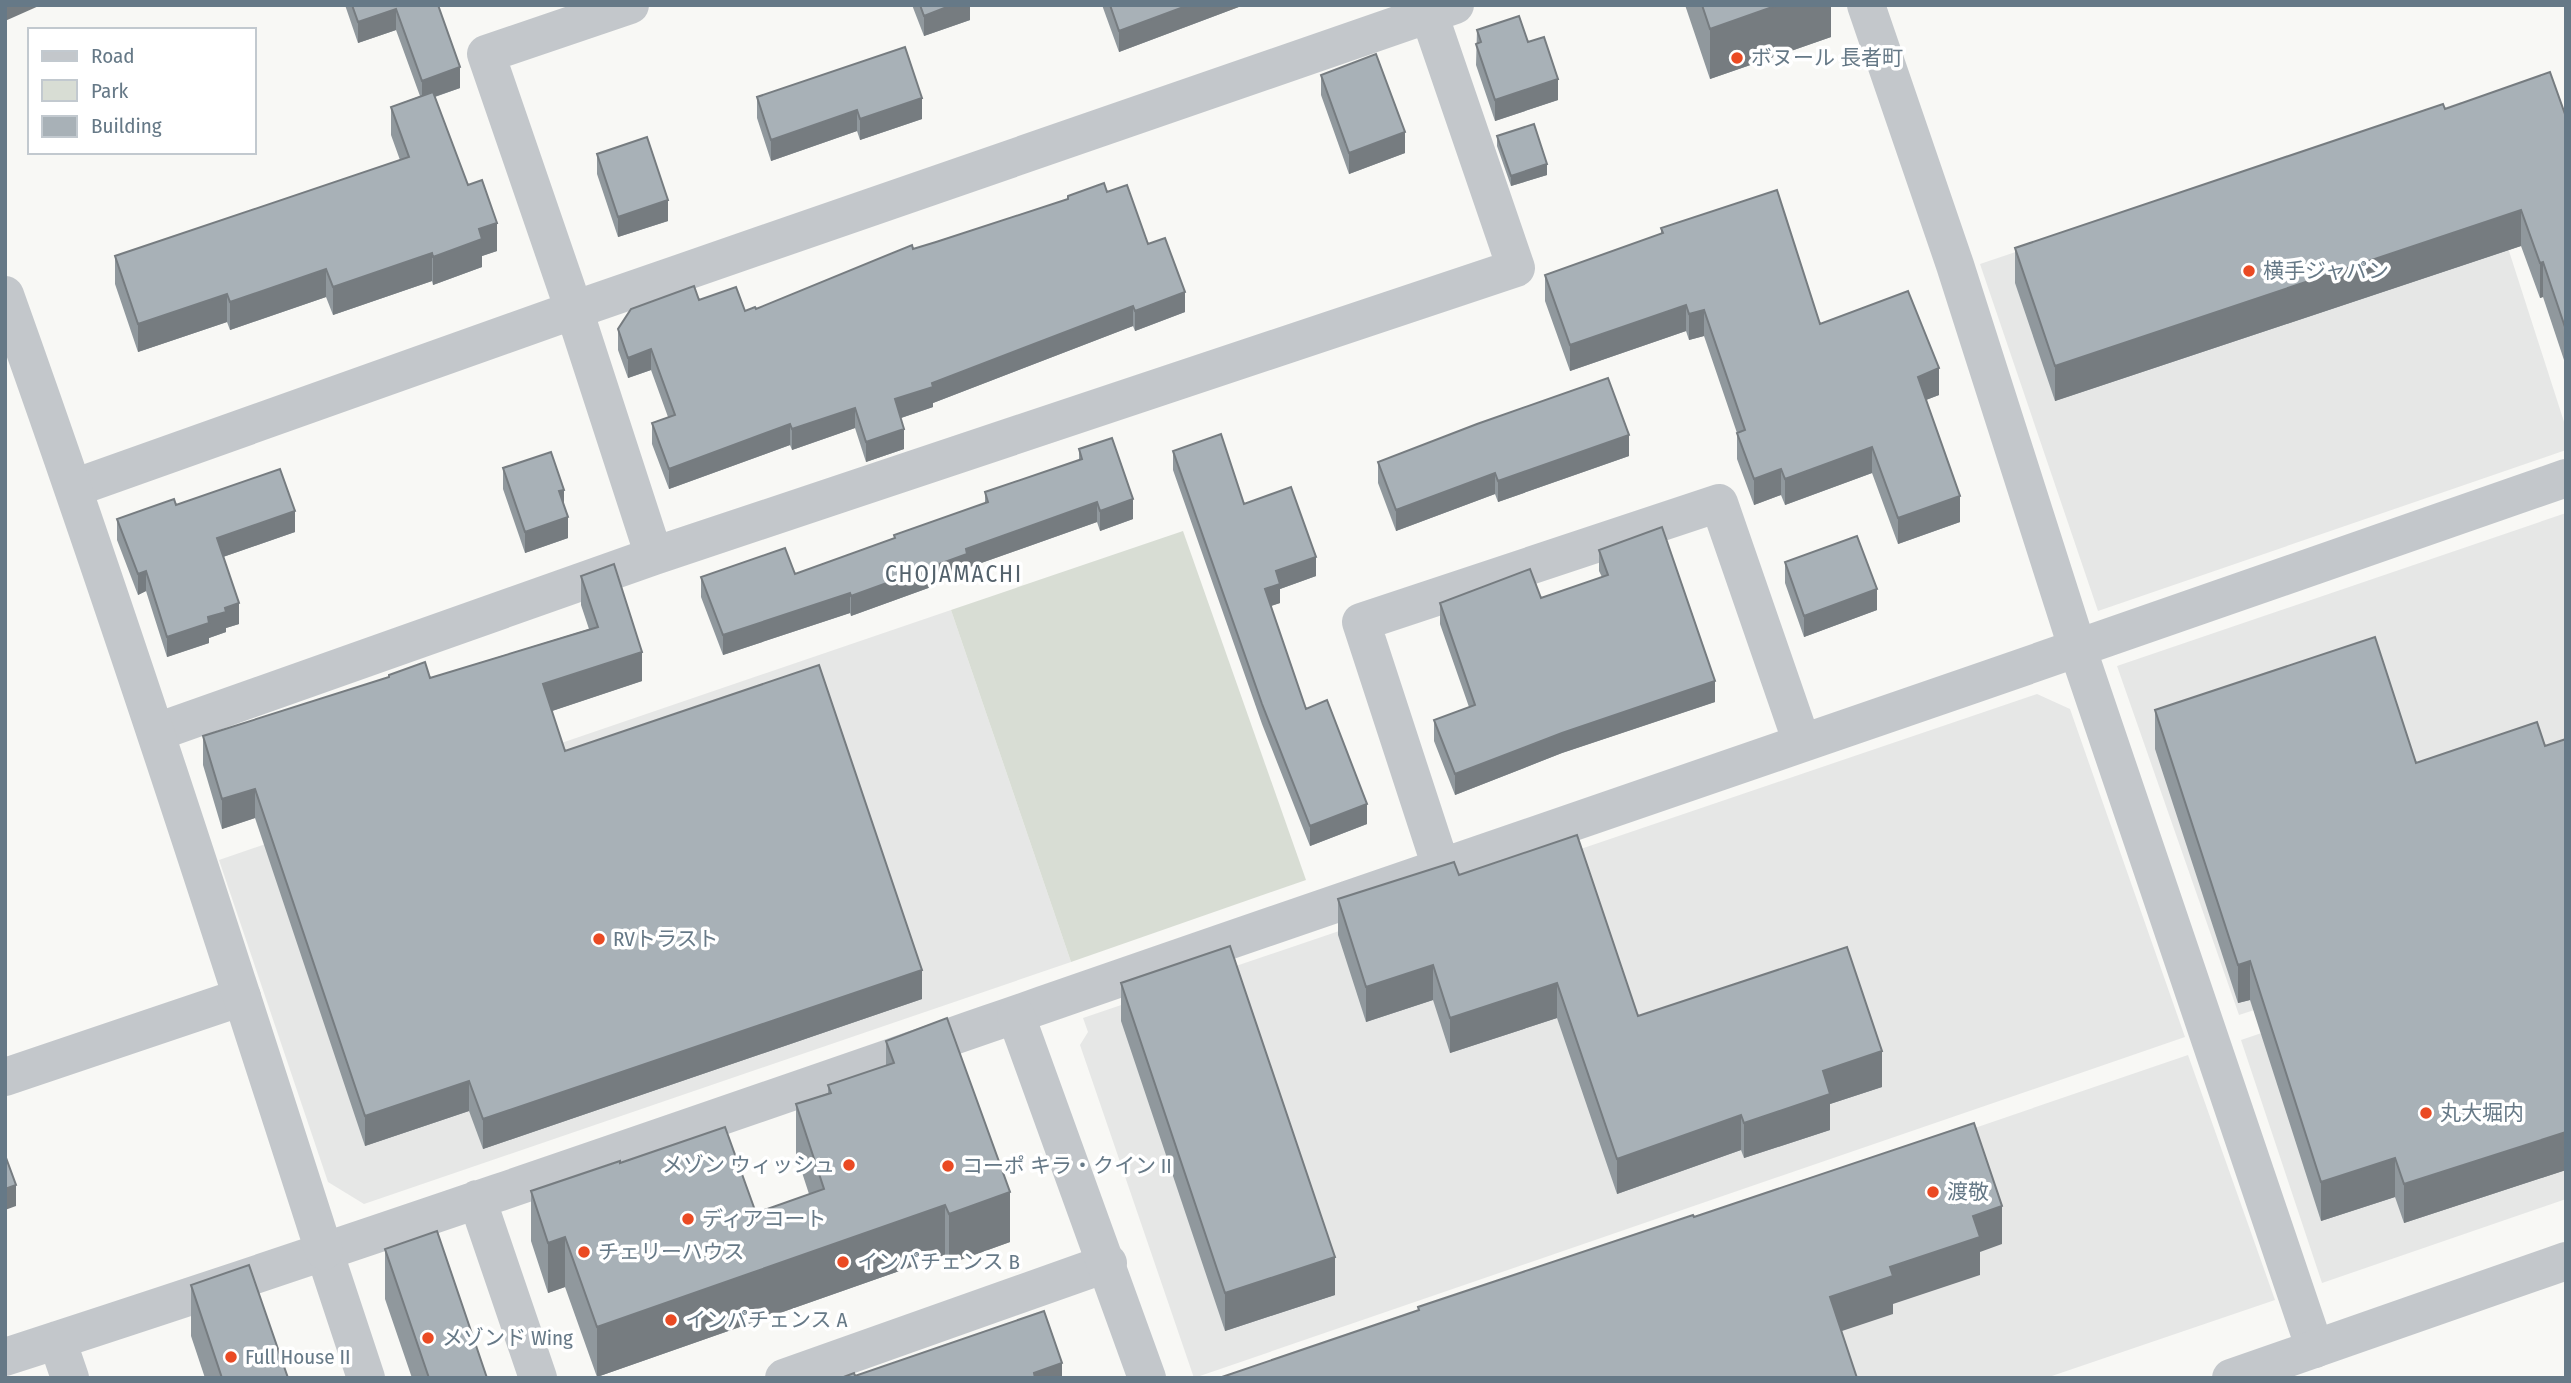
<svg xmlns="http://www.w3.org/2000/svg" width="2571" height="1383" font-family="'Fira Sans Condensed','Noto Sans JP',sans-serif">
<rect width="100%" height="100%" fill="#f8f8f5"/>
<!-- built -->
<path fill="#e6e7e6" d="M 2461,102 L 2566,428 L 2566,450 L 2098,611 L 1980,264 Z
M 2566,513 L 2566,908 L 2239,1015 L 2117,666 Z
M 951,610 L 1071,962 L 364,1204 L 328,1182 L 219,860 Z
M 2037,694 L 2070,709 L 2185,1037 L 1194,1378 L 1080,1045 L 1088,1032 L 1083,1018 Z
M 2566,930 L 2566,1199 L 2322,1283 L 2241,1040 Z
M 2188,1055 L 2275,1300 L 2046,1378 L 1243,1378 Z"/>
<!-- green -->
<path fill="#d8ddd4" d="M 1183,531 L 1306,880 L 1071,962 L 951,610 Z"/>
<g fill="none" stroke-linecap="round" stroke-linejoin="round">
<!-- minor -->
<path stroke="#c3c7cb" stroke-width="38" d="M 630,5 L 486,54 L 574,310 L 654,556
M 1866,5 L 1955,265 L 2078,650 L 2315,1349
M 74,488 L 574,310 L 1455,5
M 157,732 L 654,556 L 1516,268 L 1429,14
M 1441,867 L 1361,622 L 1719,503 L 1802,743
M 5,1077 L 242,997
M 477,1199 L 538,1378
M 324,1251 L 366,1378
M 57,1340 L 70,1378
M 5,1357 C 441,1216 873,1063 1306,914 C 1726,769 2147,626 2566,478
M 784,1378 L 1108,1263"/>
<!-- tertiary -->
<path stroke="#c3c7cb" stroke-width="38" d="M 5,295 C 118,611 221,931 324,1251
M 1016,1016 L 1147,1378
M 2231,1378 L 2566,1261"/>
</g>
<!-- wall -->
<path fill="#90989d" d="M 345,5 L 438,5 L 460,88 L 435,97 L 468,185 L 497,251 L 482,256 L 482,267 L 433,285 L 432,281 L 333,315 L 326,297 L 230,330 L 227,322 L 138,352 L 115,284 L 115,256 L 400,160 L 391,135 L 391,107 L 420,96 L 396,30 L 358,43 Z
M 912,5 L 970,5 L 970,20 L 924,36 Z
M 1102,5 L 1244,5 L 1119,52 Z
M 1685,5 L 1831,5 L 1831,37 L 1710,79 Z
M 1477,30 L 1528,42 L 1558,100 L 1495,121 L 1476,65 Z
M 1321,75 L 1405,153 L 1349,174 L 1321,95 Z
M 757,97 L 922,119 L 860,140 L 857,131 L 771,161 L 757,118 Z
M 2445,109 L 2566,117 L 2566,366 L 2543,297 L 2540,298 L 2521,246 L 2055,401 L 2015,283 L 2015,248 Z
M 1497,136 L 1547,175 L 1511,186 L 1497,146 Z
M 597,154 L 668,221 L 618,237 L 597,174 Z
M 1107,192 L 1148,244 L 1185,312 L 1135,331 L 1133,326 L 933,403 L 933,407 L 901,418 L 904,449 L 866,462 L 855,428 L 792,450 L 790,445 L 669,489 L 652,444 L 652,423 L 668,417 L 651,370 L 628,378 L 618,350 L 618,329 L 699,300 L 745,311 L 756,309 L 913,249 L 1068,199 L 1068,196 Z
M 1661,228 L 1939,395 L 1926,400 L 1960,522 L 1898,544 L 1872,473 L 1785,505 L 1781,495 L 1754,505 L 1737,459 L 1737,433 L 1704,336 L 1689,340 L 1686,331 L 1570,371 L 1545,301 L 1545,275 L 1661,234 Z
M 1079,449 L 1133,519 L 1100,531 L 1097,522 L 967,568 L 967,574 L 851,616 L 850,613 L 723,655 L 701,597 L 701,577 L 795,574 L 894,538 L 894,535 L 985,503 L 985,492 L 1079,460 Z
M 1173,451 L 1316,576 L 1280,589 L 1280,603 L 1271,606 L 1306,709 L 1367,824 L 1310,846 L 1262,724 L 1173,470 Z
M 1629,456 L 1498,502 L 1495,494 L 1396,531 L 1378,483 L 1378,462 Z
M 503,468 L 564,507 L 568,538 L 525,553 L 503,489 Z
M 176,505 L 295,532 L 223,557 L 239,624 L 226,628 L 226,632 L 209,638 L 209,643 L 167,657 L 146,591 L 138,595 L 117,540 L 117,519 Z
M 1599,550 L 1715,702 L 1562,753 L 1455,795 L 1434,741 L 1434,720 L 1469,707 L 1440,624 L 1440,603 L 1541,598 L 1602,577 L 1599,571 Z
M 1785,562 L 1877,610 L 1804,637 L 1785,583 Z
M 581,576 L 642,681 L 552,711 L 565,751 L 922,999 L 483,1149 L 469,1111 L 365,1146 L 255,818 L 222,829 L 203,765 L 203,736 L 389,677 L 389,675 L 430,678 L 589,629 L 581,605 Z
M 2155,710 L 2416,763 L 2545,746 L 2566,739 L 2566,1170 L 2404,1223 L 2395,1197 L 2321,1221 L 2250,1000 L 2238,1003 L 2155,749 Z
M 1459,875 L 1638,1016 L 1882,1087 L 1830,1104 L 1830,1130 L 1744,1158 L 1741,1150 L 1617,1194 L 1557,1018 L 1450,1053 L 1433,1000 L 1366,1022 L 1338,935 L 1338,899 Z
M 1121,983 L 1335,1295 L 1225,1331 L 1121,1021 Z
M 886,1041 L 1010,1242 L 949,1264 L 945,1255 L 597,1377 L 565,1287 L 548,1293 L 531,1241 L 531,1191 L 620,1163 L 756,1213 L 809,1194 L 796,1154 L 796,1104 L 828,1093 L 828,1085 L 886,1066 Z
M 385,1249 L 487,1378 L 412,1378 L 385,1299 Z
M 191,1285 L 288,1378 L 205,1378 L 191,1336 Z"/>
<!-- shaded-wall -->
<path fill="#767c80" d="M 5,5 L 41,5 L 5,21 Z
M 952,5 L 970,5 L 970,20 L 924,36 L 924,16 Z
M 1189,5 L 1244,5 L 1119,52 L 1119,31 Z
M 1778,5 L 1831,5 L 1831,37 L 1710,79 L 1710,29 Z
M 396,9 L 396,30 L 358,43 L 358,22 Z
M 460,67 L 460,88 L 422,101 L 422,81 Z
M 1558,79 L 1558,100 L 1495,121 L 1495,100 Z
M 922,98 L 922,119 L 860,140 L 860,119 Z
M 857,110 L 857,131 L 771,161 L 771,140 Z
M 1405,132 L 1405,153 L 1349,174 L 1349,153 Z
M 1547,164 L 1547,175 L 1511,186 L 1511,176 Z
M 668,200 L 668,221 L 618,237 L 618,217 Z
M 2521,210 L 2521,246 L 2055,401 L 2055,366 Z
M 497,223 L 497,251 L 482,256 L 482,267 L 433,285 L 433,257 L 479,229 Z
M 432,253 L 432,281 L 333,315 L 333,287 Z
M 2543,262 L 2543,297 L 2540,298 L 2540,263 Z
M 326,269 L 326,297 L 230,330 L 230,302 Z
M 1185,292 L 1185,312 L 1135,331 L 1135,311 Z
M 227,294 L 227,322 L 138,352 L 138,324 Z
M 1686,305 L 1686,331 L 1570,371 L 1570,345 Z
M 1133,306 L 1133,326 L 933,403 L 933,407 L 895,420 L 895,399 L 932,383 Z
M 1704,310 L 1704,336 L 1689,340 L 1689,314 Z
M 651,349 L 651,370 L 628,378 L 628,358 Z
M 1939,368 L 1939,395 L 1918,403 L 1918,377 Z
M 855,408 L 855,428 L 792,450 L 792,429 Z
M 790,424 L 790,445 L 669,489 L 669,469 Z
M 904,429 L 904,449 L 866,462 L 866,442 Z
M 1629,435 L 1629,456 L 1498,502 L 1498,481 Z
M 1872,447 L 1872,473 L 1785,505 L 1785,479 Z
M 1781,469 L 1781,495 L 1754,505 L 1754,479 Z
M 1495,473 L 1495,494 L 1396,531 L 1396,510 Z
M 564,490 L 564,510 L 559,491 Z
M 1960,496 L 1960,522 L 1898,544 L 1898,518 Z
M 1133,499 L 1133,519 L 1100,531 L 1100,511 Z
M 1097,502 L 1097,522 L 967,568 L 967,574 L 851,616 L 851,596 L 966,549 Z
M 295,511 L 295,532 L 217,559 L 217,538 Z
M 568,517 L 568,538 L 525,553 L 525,532 Z
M 1316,557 L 1316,576 L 1280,589 L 1280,603 L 1265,608 L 1265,589 L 1276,571 Z
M 146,571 L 146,591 L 138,595 L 138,574 Z
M 1877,589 L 1877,610 L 1804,637 L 1804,616 Z
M 850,593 L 850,613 L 723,655 L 723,635 Z
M 239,603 L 239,624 L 226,628 L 226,632 L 209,638 L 209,643 L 167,657 L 167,637 L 208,617 L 225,608 Z
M 642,652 L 642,681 L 543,714 L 543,684 Z
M 1715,681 L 1715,702 L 1562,753 L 1455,795 L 1455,774 L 1562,733 Z
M 255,789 L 255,818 L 222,829 L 222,799 Z
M 1367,804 L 1367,824 L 1310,846 L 1310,826 Z
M 2250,961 L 2250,1000 L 2238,1003 L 2238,965 Z
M 1433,965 L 1433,1000 L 1366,1022 L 1366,987 Z
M 922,970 L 922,999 L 483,1149 L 483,1119 Z
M 1557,983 L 1557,1018 L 1450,1053 L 1450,1018 Z
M 1882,1051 L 1882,1087 L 1830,1104 L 1830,1130 L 1744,1158 L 1744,1123 L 1823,1071 Z
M 469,1081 L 469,1111 L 365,1146 L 365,1116 Z
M 1741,1115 L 1741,1150 L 1617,1194 L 1617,1159 Z
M 2566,1132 L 2566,1170 L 2404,1223 L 2404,1184 Z
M 2395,1158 L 2395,1197 L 2321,1221 L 2321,1182 Z
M 16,1185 L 16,1206 L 5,1210 L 5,1189 Z
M 1010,1192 L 1010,1242 L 949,1264 L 949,1214 Z
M 945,1205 L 945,1255 L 597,1377 L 597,1327 Z
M 2002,1206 L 2002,1244 L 1980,1252 L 1980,1275 L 1893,1304 L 1893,1314 L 1830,1335 L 1830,1297 L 1973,1216 Z
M 565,1237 L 565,1287 L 548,1293 L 548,1243 Z
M 1335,1257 L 1335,1295 L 1225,1331 L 1225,1293 Z
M 1062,1363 L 1062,1378 L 1034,1378 L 1034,1373 Z"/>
<!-- building -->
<path fill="#a8b1b7" stroke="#767c80" stroke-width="2" d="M 352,5 L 438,5 L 460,67 L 422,81 L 396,9 L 358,22 Z
M 920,5 L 952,5 L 924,16 Z
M 1110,5 L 1189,5 L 1119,31 Z
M 1702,5 L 1778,5 L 1710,29 Z
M 1519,16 L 1528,42 L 1544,37 L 1558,79 L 1495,100 L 1476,44 L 1481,42 L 1477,30 Z
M 905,47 L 922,98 L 860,119 L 857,110 L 771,140 L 757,97 Z
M 1376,54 L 1405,132 L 1349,153 L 1321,75 Z
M 2550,72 L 2566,117 L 2566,330 L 2543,262 L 2540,263 L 2521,210 L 2055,366 L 2015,248 L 2443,104 L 2445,109 Z
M 433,92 L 468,185 L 482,180 L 497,223 L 479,229 L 482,239 L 433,257 L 432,253 L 333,287 L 326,269 L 230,302 L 227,294 L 138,324 L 115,256 L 409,157 L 391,107 Z
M 1534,124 L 1547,164 L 1511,176 L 1497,136 Z
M 647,137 L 668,200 L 618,217 L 597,154 Z
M 1104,183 L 1107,192 L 1127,185 L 1148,244 L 1165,238 L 1185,292 L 1135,311 L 1133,306 L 932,383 L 933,387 L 895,399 L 904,429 L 866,442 L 855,408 L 792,429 L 790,424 L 669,469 L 652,423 L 675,415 L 651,349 L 628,358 L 618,329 L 631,309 L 694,286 L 699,300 L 736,287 L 745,311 L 755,307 L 756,309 L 912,245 L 913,249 L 936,242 L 1068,199 L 1068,196 Z
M 1777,190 L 1820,324 L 1908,291 L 1939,368 L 1918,377 L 1960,496 L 1898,518 L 1872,447 L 1785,479 L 1781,469 L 1754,479 L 1737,433 L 1745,430 L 1704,310 L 1689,314 L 1686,305 L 1570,345 L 1545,275 L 1663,233 L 1661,228 Z
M 1608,378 L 1629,435 L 1498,481 L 1495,473 L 1396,510 L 1378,462 L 1477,424 Z
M 1221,434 L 1244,504 L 1291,487 L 1316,557 L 1276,571 L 1280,584 L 1265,589 L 1306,709 L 1327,700 L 1367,804 L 1310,826 L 1262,704 L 1173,451 Z
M 1112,438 L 1133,499 L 1100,511 L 1097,502 L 966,549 L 967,554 L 851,596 L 850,593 L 723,635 L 701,577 L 785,548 L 795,574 L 895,538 L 894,535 L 988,502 L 985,492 L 1082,459 L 1079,449 Z
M 551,452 L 564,490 L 559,491 L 568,517 L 525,532 L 503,468 Z
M 280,469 L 295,511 L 217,538 L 239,603 L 225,608 L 226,612 L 208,617 L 209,623 L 167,637 L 146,571 L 138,574 L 117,519 L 174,499 L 176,505 Z
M 1662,527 L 1715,681 L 1562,733 L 1455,774 L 1434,720 L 1475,705 L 1440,603 L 1530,569 L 1541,598 L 1608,575 L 1599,550 Z
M 1857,536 L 1877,589 L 1804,616 L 1785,562 Z
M 614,564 L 642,652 L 543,684 L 565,751 L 819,665 L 922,970 L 483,1119 L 469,1081 L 365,1116 L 255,789 L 222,799 L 203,736 L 389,677 L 389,675 L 425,662 L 430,678 L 598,627 L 581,576 Z
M 2375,637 L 2416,763 L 2537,722 L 2545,746 L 2566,739 L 2566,1132 L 2404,1184 L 2395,1158 L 2321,1182 L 2250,961 L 2238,965 L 2155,710 Z
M 1577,835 L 1638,1016 L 1847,947 L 1882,1051 L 1823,1071 L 1830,1094 L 1744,1123 L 1741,1115 L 1617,1159 L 1557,983 L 1450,1018 L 1433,965 L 1366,987 L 1338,899 L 1454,862 L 1459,875 Z
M 1230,946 L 1335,1257 L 1225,1293 L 1121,983 Z
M 947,1018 L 1010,1192 L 949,1214 L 945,1205 L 597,1327 L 565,1237 L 548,1243 L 531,1191 L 620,1161 L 620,1163 L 725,1127 L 756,1213 L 824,1189 L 796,1104 L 831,1093 L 828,1085 L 894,1063 L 886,1041 Z
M 1974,1123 L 2002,1206 L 1973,1216 L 1980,1237 L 1890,1267 L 1893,1276 L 1830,1297 L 1857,1378 L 1219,1378 L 1419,1310 L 1418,1307 L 1693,1215 L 1694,1217 Z
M 5,1155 L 16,1185 L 5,1189 Z
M 437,1231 L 487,1378 L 429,1378 L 385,1249 Z
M 249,1265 L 288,1378 L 222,1378 L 191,1285 Z
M 1044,1311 L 1062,1363 L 1034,1373 L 1035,1378 L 841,1378 L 854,1373 L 855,1376 Z"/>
<!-- markers -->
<g fill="#ea4a23" stroke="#fff" stroke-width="2.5">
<circle cx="1737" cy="58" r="7"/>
<circle cx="2249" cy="271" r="7"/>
<circle cx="599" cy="939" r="7"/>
<circle cx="2426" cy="1113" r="7"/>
<circle cx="849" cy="1165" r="7"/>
<circle cx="948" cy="1166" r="7"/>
<circle cx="1933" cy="1192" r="7"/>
<circle cx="688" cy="1219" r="7"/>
<circle cx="584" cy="1252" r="7"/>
<circle cx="843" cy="1262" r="7"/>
<circle cx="671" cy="1320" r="7"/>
<circle cx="428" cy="1338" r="7"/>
<circle cx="231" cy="1357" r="7"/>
</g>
<g text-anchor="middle" stroke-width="7" stroke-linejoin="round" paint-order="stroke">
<!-- poi labels -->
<g font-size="21" fill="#667987" stroke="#fff" text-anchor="start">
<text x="1751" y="65">ボヌール 長者町</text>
<text x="2263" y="278">横手ジャパン</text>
<text x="613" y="946">RVトラスト</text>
<text x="2440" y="1120">丸大堀内</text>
<text x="835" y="1172" text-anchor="end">メゾン ウィッシュ</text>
<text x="962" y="1173">コーポ キラ・クイン II</text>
<text x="1947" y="1199">渡敬</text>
<text x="702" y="1226">ディアコート</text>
<text x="598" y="1259">チェリーハウス</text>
<text x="857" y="1269">インパチェンス B</text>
<text x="685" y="1327">インパチェンス A</text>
<text x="442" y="1345">メゾンド Wing</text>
<text x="245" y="1364">Full House II</text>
</g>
<!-- neighbourhood labels -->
<g font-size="23" letter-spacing="2" fill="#54626c" stroke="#fff">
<text x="954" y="582">CHOJAMACHI</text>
</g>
</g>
<!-- border -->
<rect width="2571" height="1383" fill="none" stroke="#667987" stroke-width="14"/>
<!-- legend -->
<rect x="28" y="28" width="228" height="126" fill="#ffffff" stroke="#c2c9cf" stroke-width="2"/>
<rect x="42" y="51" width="35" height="10" fill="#c3c7cb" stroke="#c2c9cf" stroke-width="2"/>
<text x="91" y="63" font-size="21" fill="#667987">Road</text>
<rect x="42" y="80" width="35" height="21" fill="#d8ddd4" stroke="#c2c9cf" stroke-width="2"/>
<text x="91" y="98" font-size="21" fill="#667987">Park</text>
<rect x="42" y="116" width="35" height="21" fill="#a8b1b7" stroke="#c2c9cf" stroke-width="2"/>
<text x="91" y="133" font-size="21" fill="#667987">Building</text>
</svg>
